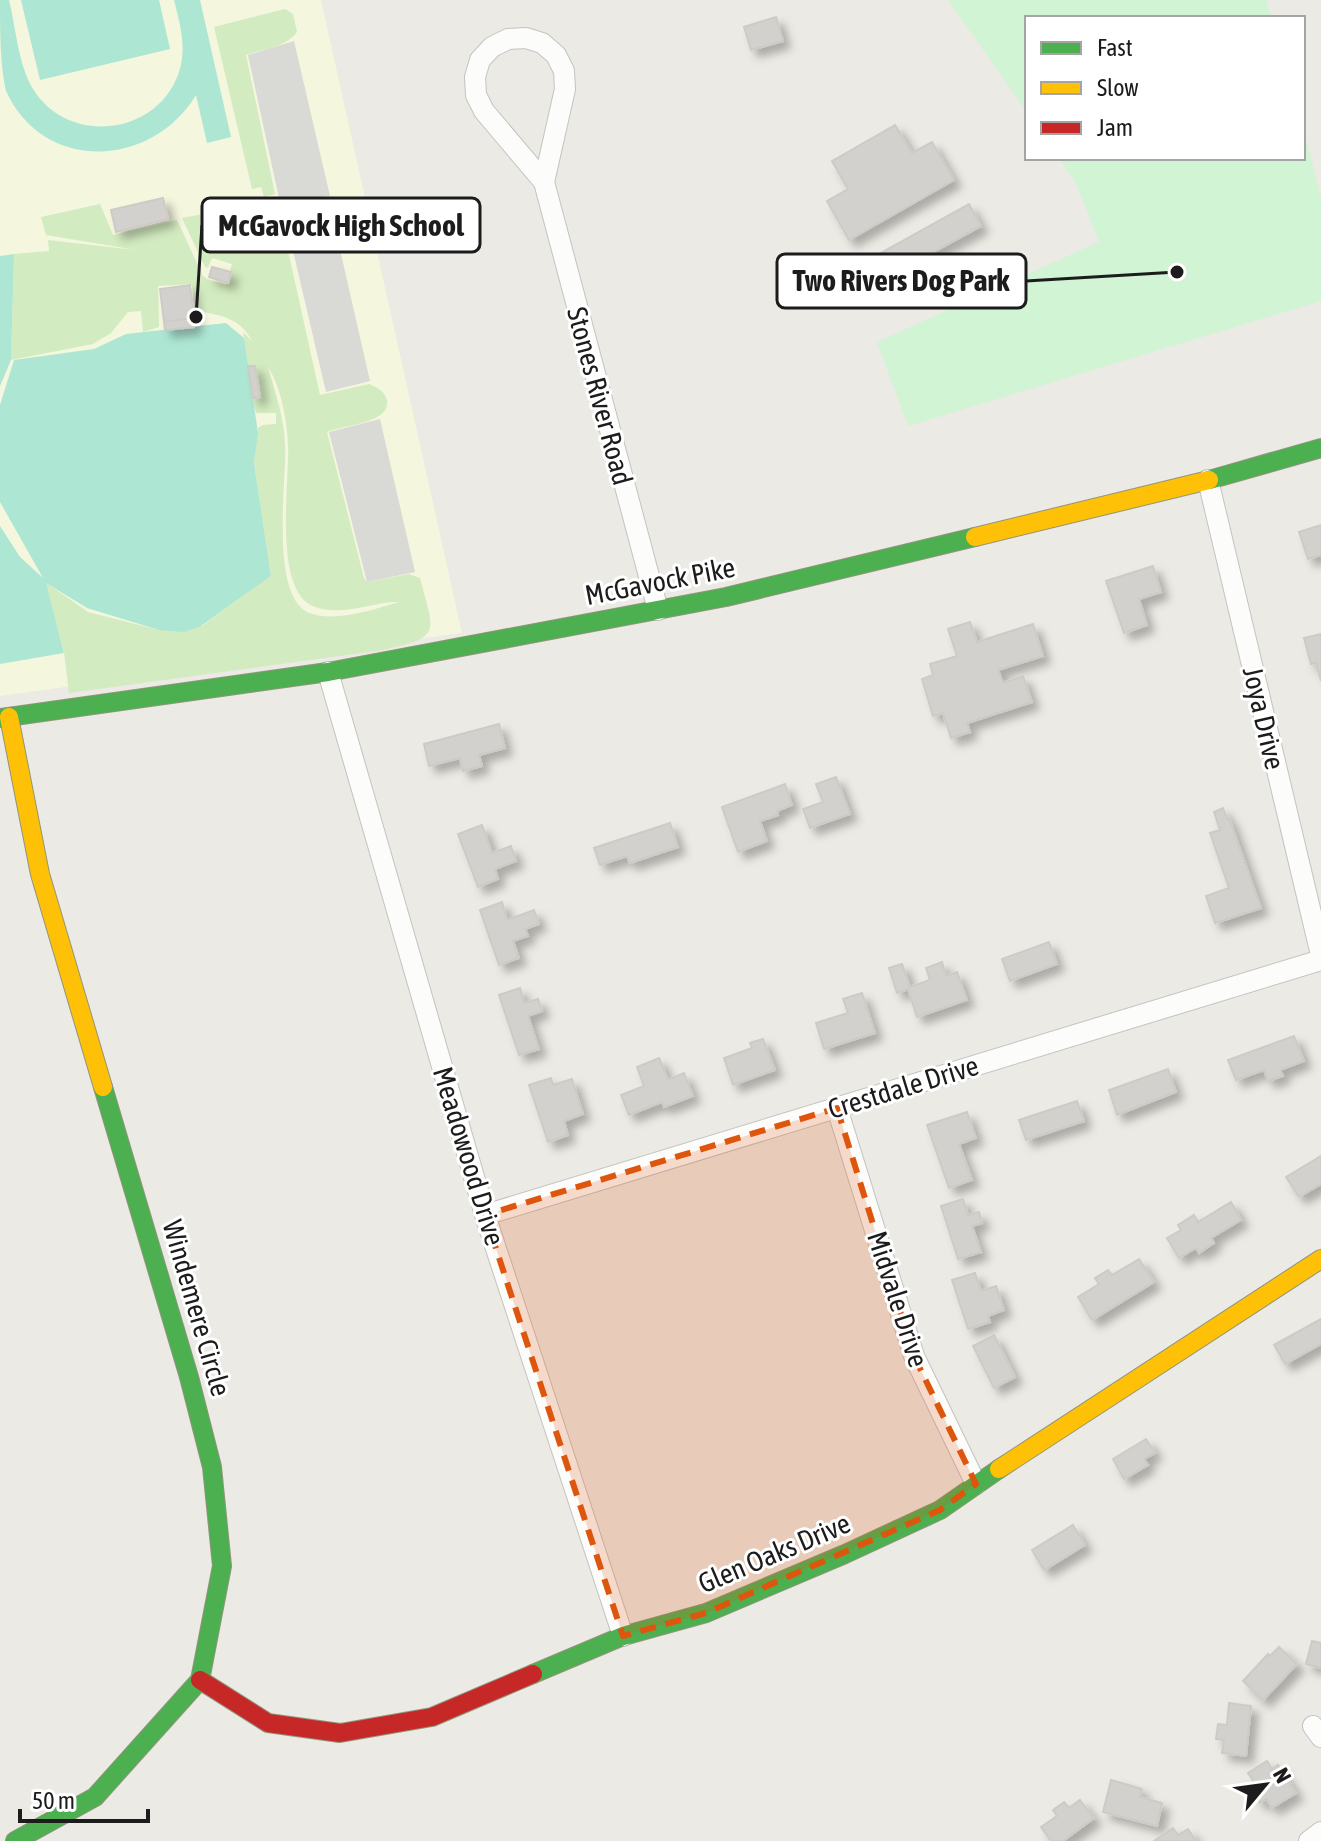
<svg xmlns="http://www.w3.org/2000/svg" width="1321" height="1841" font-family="'Asap Condensed',sans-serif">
<defs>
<filter id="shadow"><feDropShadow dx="7" dy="7" stdDeviation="4" flood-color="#0004"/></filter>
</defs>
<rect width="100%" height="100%" fill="#ebeae4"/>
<!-- education -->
<path fill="#f4f6de" d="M 0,0 L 321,0 L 462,633 L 0,696 Z"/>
<!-- grass -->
<path fill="#d3ebc0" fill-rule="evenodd" d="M 285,9 L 293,14 L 297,32 C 285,48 263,49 246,55 L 275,194 L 264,197 L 261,187 L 252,189 L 214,27 Z
M 329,198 C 335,203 336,206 338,214 C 342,237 304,239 288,243 L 282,207 L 307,199 Z
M 100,204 L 113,235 L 177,220 L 203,276 L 207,279 L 226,285 L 232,264 L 212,258 L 208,268 L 205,267 L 182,218 L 250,205 L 258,210 L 272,240 L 264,242 L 266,248 L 281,242 L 279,210 L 320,395 L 369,384 C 377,387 386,392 387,401 C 390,424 341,425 327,432 L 364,578 L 367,582 L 409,574 L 420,578 C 434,633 443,637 383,650 L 69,693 L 64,652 L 45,582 L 88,612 L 159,630 L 202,626 L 271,576 L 254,463 L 258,428 L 263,425 L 276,424 L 276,413 L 256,413 L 252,398 L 260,396 L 255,366 L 248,366 L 243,332 L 252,341 C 240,317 221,316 199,311 L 191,284 L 158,286 L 159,327 L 143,332 L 141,311 L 128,312 L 111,333 L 93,344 L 11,360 L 14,254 L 49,251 L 48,240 L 136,250 L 46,235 L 41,217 ZM 268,367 C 281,387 287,420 288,444 C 290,481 272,593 315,607 C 344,617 374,601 399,602 C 374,609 336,623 309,613 C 269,596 287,480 285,444 C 284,417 275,392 268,367 Z"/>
<!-- park -->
<path fill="#d0f4d4" d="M 948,0 L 1266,0 L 1272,18 L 1027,18 L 1027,112 Z
M 1303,128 L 1321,197 L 1321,301 L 908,426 L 877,342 L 1099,242 L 1075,181 L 1059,158 L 1303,158 Z"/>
<!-- pitch -->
<path fill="#ade6d3" d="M 0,0 L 9,0 C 16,28 18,64 33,89 C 68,146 158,136 179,72 C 187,48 180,24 174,0 L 200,0 L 231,137 L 207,143 L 196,95 C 152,168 44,174 6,91 C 0,65 0,29 0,0 Z
M 21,0 L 159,0 L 170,49 L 40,80 Z
M 14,254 L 11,360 L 0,386 L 0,256 Z
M 226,323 L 244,338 L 258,433 L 254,463 L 271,576 L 201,626 L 184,632 L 159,630 L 87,608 L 46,583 L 64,653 L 0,664 L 0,526 L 20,557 L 43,578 L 0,502 L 0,405 L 14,360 L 94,349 L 126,334 Z"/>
<!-- parking -->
<path fill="#d9d9d6" d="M 294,41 L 330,196 L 280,203 L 248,55 Z
M 336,232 L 370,381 L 326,392 L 291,242 Z
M 380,419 L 415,572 L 367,582 L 329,432 Z"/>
<!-- building -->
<path fill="#d3d1cd" stroke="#cecbc6" stroke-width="2" filter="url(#shadow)" d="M 776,17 L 783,41 L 751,50 L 744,27 Z
M 895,125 L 912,153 L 932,142 L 954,180 L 849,240 L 827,201 L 848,189 L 832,161 Z
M 163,198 L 168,219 L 116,232 L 111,210 Z
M 969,204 L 981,226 L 873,285 L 861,264 Z
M 212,267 L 231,272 L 228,283 L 209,277 Z
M 190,285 L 194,318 L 164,322 L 160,289 Z
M 194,318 L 194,327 L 165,330 L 164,322 Z
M 248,366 L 255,366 L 260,397 L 253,398 Z
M 1321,525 L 1321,555 L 1308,559 L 1299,532 Z
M 1153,566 L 1161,592 L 1139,599 L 1147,625 L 1124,633 L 1106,581 Z
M 970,622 L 977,642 L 1033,624 L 1043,656 L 998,670 L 1003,683 L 1023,676 L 1032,702 L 967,723 L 970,732 L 951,738 L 943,713 L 933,716 L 922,679 L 933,675 L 930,664 L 957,656 L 948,629 Z
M 1321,634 L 1321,681 L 1316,663 L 1311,664 L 1304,638 Z
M 499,724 L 505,748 L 479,755 L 482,766 L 463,771 L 460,758 L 429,766 L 424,744 Z
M 836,777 L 850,814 L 810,828 L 803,809 L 823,802 L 816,784 Z
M 785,784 L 792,805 L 777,811 L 778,815 L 760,821 L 767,841 L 738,852 L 722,807 Z
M 1223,808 L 1227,819 L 1229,818 L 1261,908 L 1215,923 L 1206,896 L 1229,888 L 1210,833 L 1220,830 L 1214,812 Z
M 670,823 L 678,847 L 630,863 L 627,856 L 600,865 L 594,848 Z
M 482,825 L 492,853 L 511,846 L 516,861 L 495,869 L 498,879 L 478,887 L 458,834 Z
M 502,902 L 507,920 L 534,910 L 539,924 L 525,929 L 528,936 L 513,941 L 519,958 L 499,965 L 480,910 Z
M 1049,942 L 1057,964 L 1010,981 L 1002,959 Z
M 942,962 L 946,976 L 957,972 L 967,1000 L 917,1017 L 908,989 L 897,993 L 889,968 L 902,964 L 910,987 L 930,980 L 926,968 Z
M 520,988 L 524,1003 L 538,999 L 542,1011 L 528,1016 L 539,1049 L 519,1055 L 499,995 Z
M 862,993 L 875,1033 L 824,1049 L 816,1023 L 848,1013 L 843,999 Z
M 1294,1036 L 1304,1061 L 1280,1070 L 1283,1076 L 1268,1081 L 1264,1070 L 1236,1080 L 1228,1060 Z
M 763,1039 L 775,1070 L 733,1085 L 724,1058 L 752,1048 L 750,1043 Z
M 659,1058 L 668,1080 L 684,1073 L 693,1096 L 664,1107 L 662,1102 L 629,1115 L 621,1095 L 644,1086 L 637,1067 Z
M 1168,1069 L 1176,1092 L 1117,1115 L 1109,1090 Z
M 551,1078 L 553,1085 L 572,1079 L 583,1114 L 564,1121 L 568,1135 L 548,1142 L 529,1085 Z
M 1077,1101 L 1084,1121 L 1026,1140 L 1019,1120 Z
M 967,1112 L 976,1138 L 959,1144 L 972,1180 L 949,1188 L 927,1125 Z
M 1321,1156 L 1321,1184 L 1299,1197 L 1286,1177 Z
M 963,1199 L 968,1215 L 979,1212 L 982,1223 L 972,1226 L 981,1252 L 958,1259 L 941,1206 Z
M 1231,1202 L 1241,1220 L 1211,1238 L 1214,1243 L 1199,1253 L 1196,1248 L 1179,1258 L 1167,1238 L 1181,1230 L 1178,1225 L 1194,1215 L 1198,1222 Z
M 1139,1259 L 1154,1282 L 1092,1320 L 1078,1297 L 1099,1284 L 1095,1278 L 1108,1270 L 1112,1275 Z
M 975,1273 L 981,1291 L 996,1286 L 1004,1310 L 988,1316 L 990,1322 L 968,1329 L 952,1280 Z
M 1321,1319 L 1321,1344 L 1285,1364 L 1274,1345 Z
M 994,1335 L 1015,1377 L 994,1388 L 973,1346 Z
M 1146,1439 L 1155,1453 L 1144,1459 L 1148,1465 L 1124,1479 L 1113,1459 Z
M 1073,1525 L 1085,1545 L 1044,1570 L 1032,1550 Z
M 1312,1641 L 1321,1643 L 1321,1668 L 1306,1664 Z
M 1279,1647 L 1297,1664 L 1263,1700 L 1243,1681 L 1268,1654 L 1270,1656 Z
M 1229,1703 L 1251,1706 L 1246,1756 L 1222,1753 L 1224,1740 L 1216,1739 L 1218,1724 L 1227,1725 Z
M 1267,1761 L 1272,1769 L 1278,1765 L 1296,1793 L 1272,1808 L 1266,1799 L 1260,1803 L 1253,1792 L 1258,1788 L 1248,1773 Z
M 1111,1780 L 1142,1789 L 1140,1797 L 1162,1803 L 1157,1826 L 1103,1812 Z
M 1080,1800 L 1094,1818 L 1063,1841 L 1051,1841 L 1041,1827 L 1057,1816 L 1053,1810 L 1064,1802 L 1069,1808 Z
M 1173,1828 L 1178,1835 L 1188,1829 L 1196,1841 L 1154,1841 Z"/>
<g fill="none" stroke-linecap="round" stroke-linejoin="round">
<!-- street casing -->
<g stroke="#c3c3c0" stroke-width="22">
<path id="street" d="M 544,182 L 484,111 L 476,95 L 475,77 L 480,60 L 492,47 L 508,39 L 526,38 L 542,43 L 556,55 L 564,71 L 565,89 L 544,182 L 658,610
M 1208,480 L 1321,955
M 328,672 L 485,1215 L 623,1636
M 837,1108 L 914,1356 L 976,1484
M 485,1215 L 1321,960
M 1313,1726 L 1321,1737
M 1309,1841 L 1321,1832"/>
</g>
<!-- fast casing -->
<g stroke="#91957c" stroke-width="20">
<path id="fast" d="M 1209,480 L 1321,448
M 0,718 L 328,672 L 726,597 L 975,537
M 533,1674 L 623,1636 L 706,1613 L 845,1554 L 940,1510 L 999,1469
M 15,1841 L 95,1797 L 200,1680 L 222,1566 L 212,1467 L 189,1377 L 103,1087"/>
</g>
<!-- slow casing -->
<g stroke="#91957c" stroke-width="20">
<path id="slow" d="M 975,537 L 1209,480
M 9,717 L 40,874 L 103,1087
M 999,1469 L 1321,1259"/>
</g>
<!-- jam casing -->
<g stroke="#91957c" stroke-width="20">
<path id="jam" d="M 200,1680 L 268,1723 L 340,1733 L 432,1717 L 533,1674"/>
</g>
<!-- street -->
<use href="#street" stroke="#fcfcfb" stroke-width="20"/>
<!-- fast -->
<use href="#fast" stroke="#4caf50" stroke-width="18"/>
<!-- slow -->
<use href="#slow" stroke="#ffc107" stroke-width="18"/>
<!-- jam -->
<use href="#jam" stroke="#c62828" stroke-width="18"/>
</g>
<!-- marked area -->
<path fill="#de560d" fill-opacity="0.2" stroke="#de560d" stroke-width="6" stroke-dasharray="16 10" stroke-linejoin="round" d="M 837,1108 L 914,1356 L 976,1484 L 940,1510 L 706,1613 L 623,1636 L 485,1215 Z"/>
<g text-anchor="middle" stroke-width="6" stroke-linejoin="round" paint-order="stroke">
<!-- street labels -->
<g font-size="28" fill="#1c1c1c" stroke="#fff">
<text transform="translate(600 396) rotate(75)" y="10">Stones River Road</text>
<text transform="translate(660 581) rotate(-11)" y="10">McGavock Pike</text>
<text transform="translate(1264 718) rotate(77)" y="10">Joya Drive</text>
<text transform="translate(903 1087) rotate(-17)" y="10">Crestdale Drive</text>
<text transform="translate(469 1156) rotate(73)" y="10">Meadowood Drive</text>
<text transform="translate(898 1299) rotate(72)" y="10">Midvale Drive</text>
<text transform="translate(197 1308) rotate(74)" y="10">Windemere Circle</text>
<text transform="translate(774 1553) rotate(-23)" y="10">Glen Oaks Drive</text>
</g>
</g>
<!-- callouts -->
<path fill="none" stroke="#1c1c1c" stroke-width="3" d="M196 317L202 225M1177 272L1026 281"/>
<g fill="#1c1c1c" stroke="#fff" stroke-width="3">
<circle cx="196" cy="317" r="8"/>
<circle cx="1177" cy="272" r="8"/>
</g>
<g fill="#fff" stroke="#1c1c1c" stroke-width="3">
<rect x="202" y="198" width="278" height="54" rx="8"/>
<rect x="777" y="254" width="249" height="54" rx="8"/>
</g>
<g font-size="30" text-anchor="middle" font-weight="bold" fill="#1c1c1c">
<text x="341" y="236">McGavock High School</text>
<text x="901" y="291">Two Rivers Dog Park</text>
</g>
<!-- legend -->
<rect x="1025" y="16" width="280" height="144" fill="#ffffff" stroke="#a4a4a4" stroke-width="2"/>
<rect x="1041" y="42" width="40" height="12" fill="#4caf50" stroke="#a4a4a4" stroke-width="2"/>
<text x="1097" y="56" font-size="24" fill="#1c1c1c">Fast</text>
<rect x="1041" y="82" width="40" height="12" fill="#ffc107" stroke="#a4a4a4" stroke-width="2"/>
<text x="1097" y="96" font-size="24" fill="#1c1c1c">Slow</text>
<rect x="1041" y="122" width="40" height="12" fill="#c62828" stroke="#a4a4a4" stroke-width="2"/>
<text x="1097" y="136" font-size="24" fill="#1c1c1c">Jam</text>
<!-- north arrow -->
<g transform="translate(1265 1785) rotate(61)" stroke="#ffffff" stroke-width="6" paint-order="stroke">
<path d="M0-6L14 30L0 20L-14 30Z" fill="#1c1c1c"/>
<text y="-12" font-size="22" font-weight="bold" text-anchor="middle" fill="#1c1c1c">N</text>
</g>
<!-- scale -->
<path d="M20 1809v12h128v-12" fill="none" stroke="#1c1c1c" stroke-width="4"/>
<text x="32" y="1809" font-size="24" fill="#1c1c1c" stroke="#ffffff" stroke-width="6" paint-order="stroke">50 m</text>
</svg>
